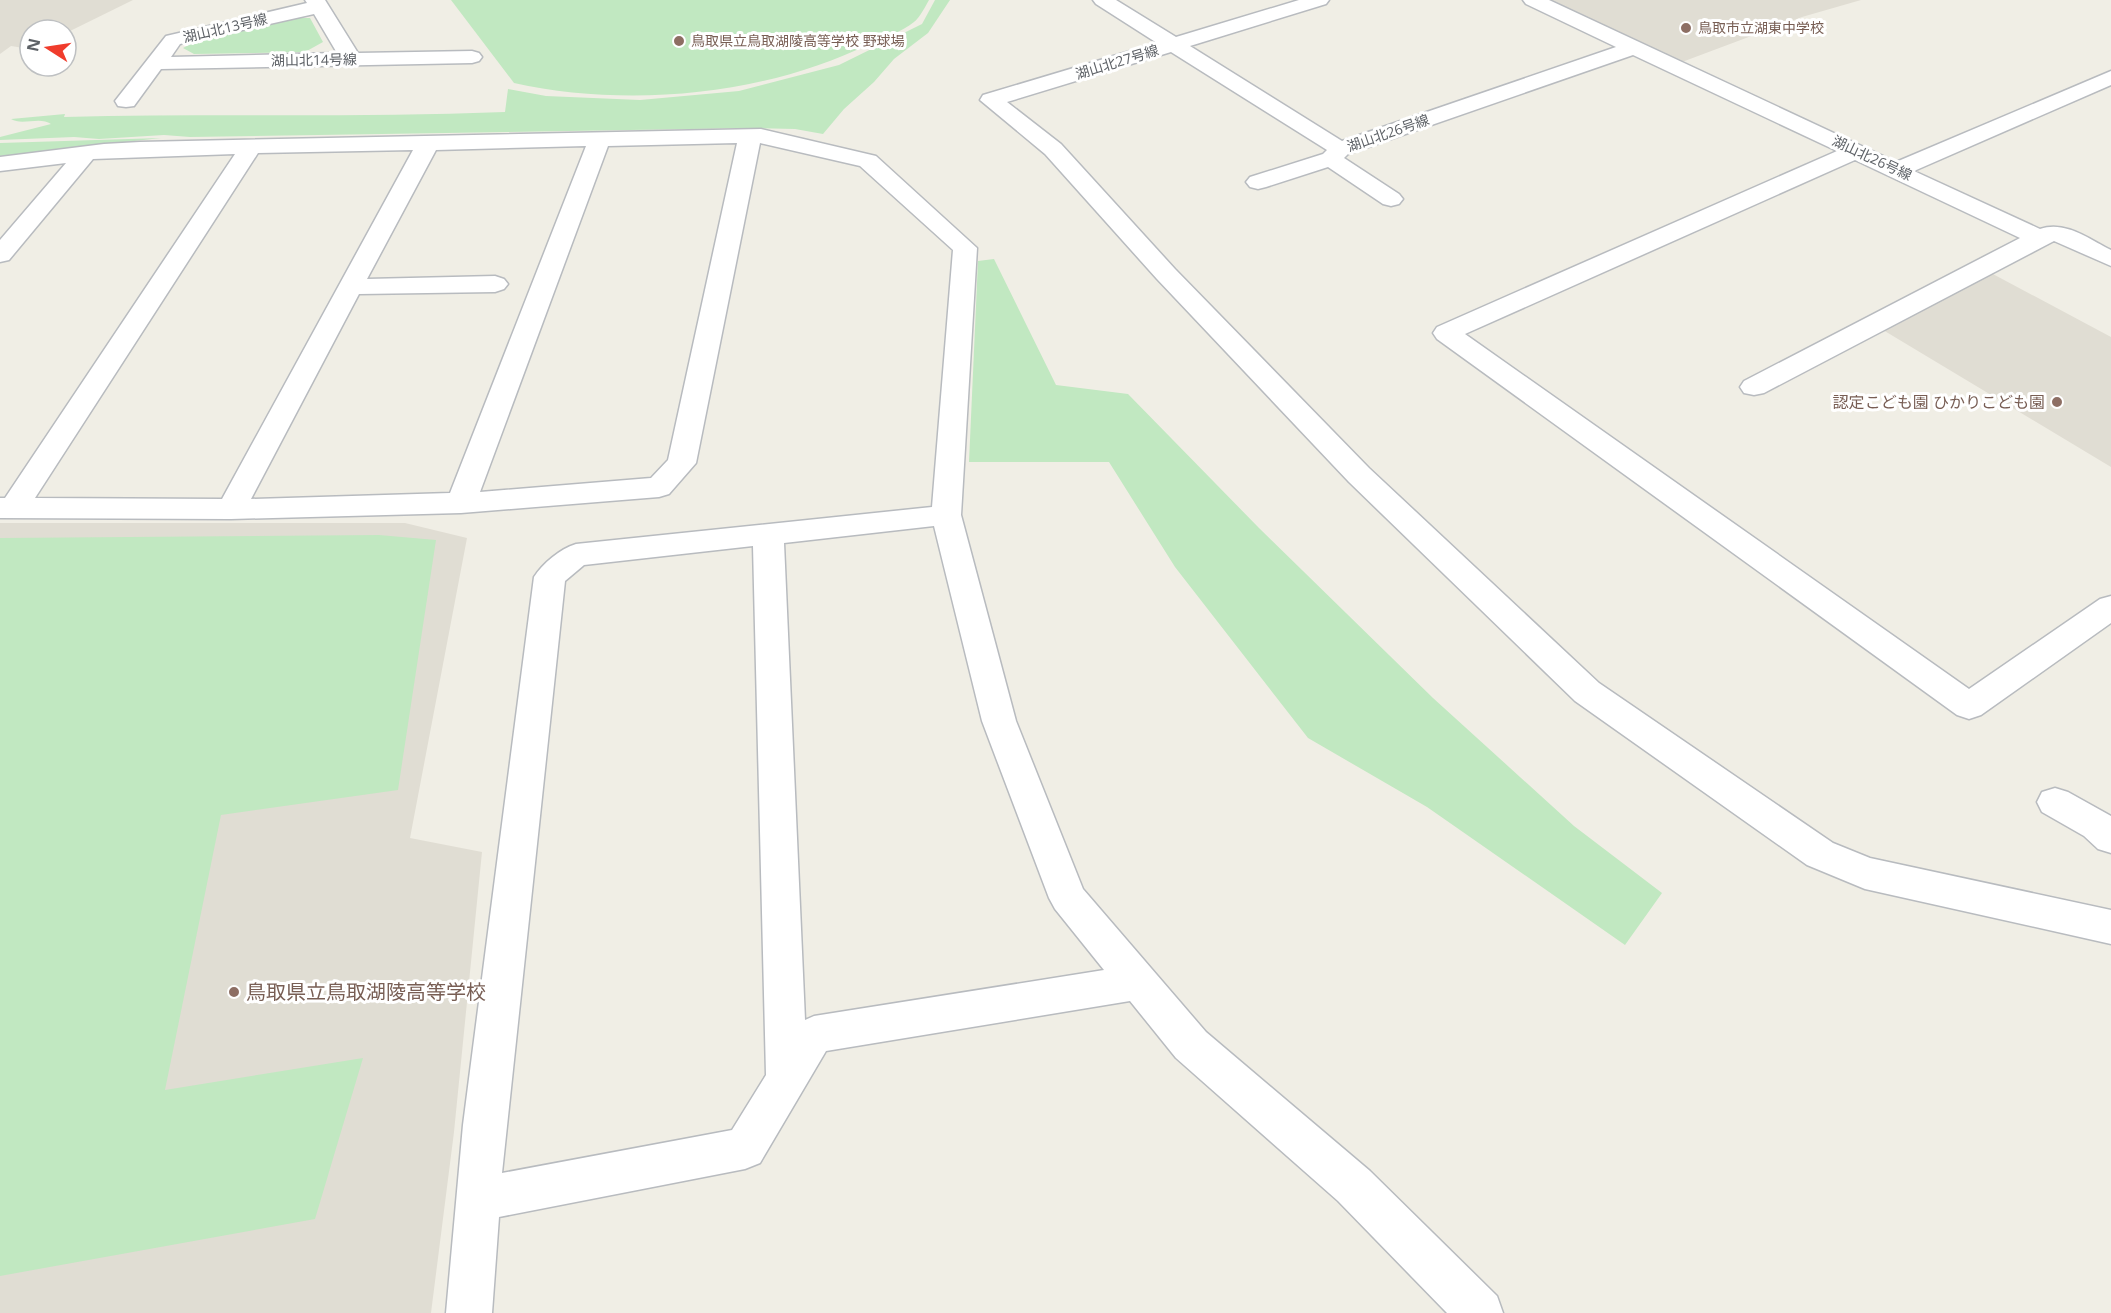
<svg xmlns="http://www.w3.org/2000/svg" width="2111" height="1313" font-family="'Open Sans','Noto Sans JP',sans-serif">
<rect width="100%" height="100%" fill="#f0eee5"/>
<!-- education -->
<path fill="#e0ddd3" d="M 0,0 L 133,0 L 66,33 L 66,30 L 30,30 L 30,49 L 11,46 L 0,54 Z
M 1540,0 L 1861,0 L 1802,17 L 1682,62 L 1649,46 L 1624,39 Z
M 1991,273 L 2111,337 L 2111,467 L 1883,330 Z
M 0,523 L 405,523 L 467,538 L 410,838 L 482,852 L 454,1132 L 431,1313 L 0,1313 Z"/>
<!-- green -->
<path fill="#c1e8c1" d="M 451,0 L 929,0 C 925,7 920,17 914,22 C 902,32 883,38 869,44 C 764,96 627,108 514,83 Z
M 935,0 L 950,0 L 928,33 L 894,59 L 874,82 L 844,109 L 823,134 L 795,129 L 752,128 L 190,137 L 164,135 L 99,139 L 74,137 L 0,140 L 0,137 L 51,124 C 40,116 22,126 11,119 L 65,114 L 64,117 C 211,113 358,118 505,112 L 508,89 L 546,96 L 640,100 L 739,91 L 839,65 L 922,24 Z
M 292,18 L 310,18 L 323,42 L 305,52 L 194,54 L 183,48 L 206,36 Z
M 161,138 L 0,156 L 0,143 Z
M 994,259 L 1056,385 L 1128,394 L 1259,528 L 1433,698 L 1574,826 L 1662,893 L 1625,945 L 1427,807 L 1308,738 L 1175,567 L 1109,462 L 969,462 L 978,261 Z
M 379,535 L 436,540 L 398,790 L 221,815 L 165,1090 L 363,1058 L 315,1219 L 0,1276 L 0,538 Z"/>
<g fill="none" stroke-linecap="round" stroke-linejoin="round">
<!-- minor casing -->
<g stroke="#b8bbbf" stroke-width="3">
<path id="minor" d="M 305,0 L 325,0 L 358,53 L 472,51 L 479,53 L 482,57 L 479,61 L 472,63 L 161,69 L 134,106 L 126,107 L 118,106 L 115,101 L 166,36 L 307,3 ZM 314,14 L 337,53 L 171,57 L 180,44 Z
M 1093,0 L 1116,0 L 1176,37 L 1299,0 L 1329,0 L 1326,4 L 1190,46 L 1342,141 L 1616,47 L 1526,4 L 1523,0 L 1549,0 L 1896,162 L 2111,71 L 2111,85 L 1914,171 L 2040,229 C 2065,220 2089,239 2111,250 L 2111,266 L 2054,241 L 1764,393 L 1754,395 L 1744,393 L 1740,387 L 1744,381 L 2020,238 L 1855,160 L 1465,334 L 1969,689 L 2100,599 L 2111,596 L 2111,623 L 1981,715 L 1969,719 L 1957,715 L 1437,339 L 1433,333 L 1437,327 L 1837,151 L 1633,55 L 1348,154 L 1344,158 L 1399,194 L 1403,199 L 1399,204 L 1391,206 L 1383,204 L 1328,167 L 1266,187 L 1258,189 L 1250,187 L 1246,182 L 1250,177 L 1323,154 L 1327,150 L 1171,52 L 1007,102 L 1061,144 L 1175,269 L 1369,468 L 1599,683 L 1833,843 L 1870,858 L 2111,910 L 2111,944 L 1865,889 L 1807,865 L 1575,701 L 1349,482 L 1157,279 L 1045,154 L 980,100 L 983,95 L 1157,43 L 1096,4 Z
M 761,129 L 876,156 L 977,248 L 961,515 L 1016,721 L 1083,889 L 1206,1032 L 1370,1171 L 1497,1296 L 1503,1313 L 1447,1313 L 1338,1201 L 1176,1058 L 1130,1001 L 826,1051 L 760,1163 L 745,1169 L 499,1217 L 492,1313 L 446,1313 L 463,1125 L 534,577 C 543,563 560,549 576,544 L 932,507 L 953,250 L 860,166 L 760,143 L 696,463 L 669,494 L 659,497 L 461,513 L 231,519 L 0,518 L 0,498 L 5,498 L 235,154 L 93,159 L 9,260 L 0,262 L 0,240 L 66,163 L 0,171 L 0,157 L 104,144 L 140,142 ZM 737,143 L 668,460 L 651,478 L 480,492 L 608,146 ZM 586,146 L 450,493 L 251,499 L 359,294 L 495,292 L 504,289 L 508,284 L 504,279 L 495,276 L 367,279 L 436,150 ZM 413,150 L 222,499 L 35,498 L 258,153 ZM 934,526 L 982,721 L 1049,898 L 1055,909 L 1104,970 L 814,1016 L 805,1020 L 784,543 ZM 753,546 L 766,1075 L 732,1130 L 502,1173 L 565,581 L 584,565 Z
M 2055,788 L 2068,792 L 2111,816 L 2111,853 L 2098,849 L 2084,836 L 2042,812 L 2037,802 L 2042,792 Z"/>
</g>
<!-- minor -->
<use href="#minor" fill="#fff" fill-rule="evenodd"/>
</g>
<!-- markers -->
<g fill="#8d6e63" stroke="#fff" stroke-width="2">
<circle cx="1686" cy="28" r="6"/>
<circle cx="679" cy="41" r="6"/>
<circle cx="2057" cy="402" r="6"/>
<circle cx="234" cy="992" r="6"/>
</g>
<g text-anchor="middle" stroke-width="6" stroke-linejoin="round" paint-order="stroke">
<!-- far-street labels -->
<g font-size="14" fill="#5d6166" stroke="#fff">
<text transform="translate(225 28) rotate(-13)" y="5">湖山北13号線</text>
<text transform="translate(314 60) rotate(-1)" y="5">湖山北14号線</text>
<text transform="translate(1117 62) rotate(-17)" y="5">湖山北27号線</text>
<text transform="translate(1388 133) rotate(-19)" y="5">湖山北26号線</text>
<text transform="translate(1872 158) rotate(25)" y="5">湖山北26号線</text>
</g>
<!-- far-education labels -->
<g font-size="14" fill="#785e54" stroke="#fff" text-anchor="start">
<text x="1698" y="33">鳥取市立湖東中学校</text>
<text x="691" y="46">鳥取県立鳥取湖陵高等学校 野球場</text>
</g>
<!-- education labels -->
<g font-size="16" fill="#785e54" stroke="#fff" text-anchor="end">
<text x="2045" y="408">認定こども園 ひかりこども園</text>
</g>
<!-- near-education labels -->
<g font-size="20" fill="#785e54" stroke="#fff" text-anchor="start">
<text x="246" y="999">鳥取県立鳥取湖陵高等学校</text>
</g>
</g>
<!-- north arrow -->
<g transform="translate(48 48) rotate(282)"><circle r="28" fill="#ffffff" stroke="#bec0c2" stroke-width="1.5"/>
<path d="M0-4.5L10 22L0 15L-10 22Z" fill="#f03c2c"/>
<text y="-9" font-size="16" font-weight="bold" text-anchor="middle" fill="#5d6166">N</text>
</g>
</svg>
